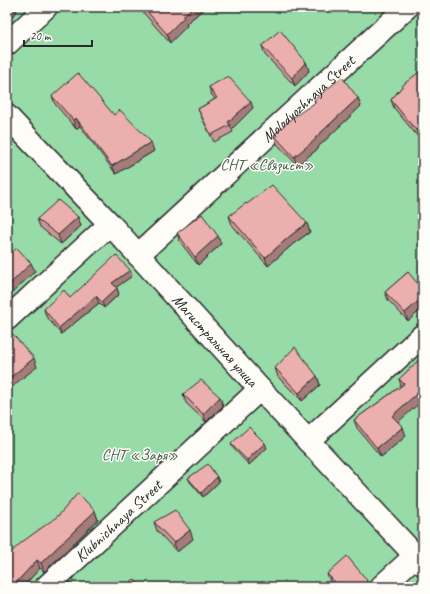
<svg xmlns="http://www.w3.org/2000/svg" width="430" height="594" font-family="Caveat,sans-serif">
<rect width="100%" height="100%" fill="#fdfcf7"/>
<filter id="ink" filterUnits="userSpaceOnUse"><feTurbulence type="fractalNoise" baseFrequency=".025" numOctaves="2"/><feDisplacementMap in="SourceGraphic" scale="8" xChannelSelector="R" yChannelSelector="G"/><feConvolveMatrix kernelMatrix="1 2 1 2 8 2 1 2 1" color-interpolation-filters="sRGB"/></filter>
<g filter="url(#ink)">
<!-- green -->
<path fill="#97dca8" stroke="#61846a" d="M 7,7 L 423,7 L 423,587 L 7,587 Z"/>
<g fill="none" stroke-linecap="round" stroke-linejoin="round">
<!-- minor casing -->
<g stroke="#2b2b2b" stroke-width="25">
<g id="minor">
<path d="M 7,44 L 46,7"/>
<path id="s1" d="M 7,116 L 110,224 L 260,389 L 423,564"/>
<path id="s2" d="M 138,255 L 407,7"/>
<path d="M 7,319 L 110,224"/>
<path d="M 308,441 L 423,335"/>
<path id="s3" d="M 46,587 L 260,389"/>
<path d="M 381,587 L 415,556"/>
</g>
</g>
<!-- minor -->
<use href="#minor" stroke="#fdfcf7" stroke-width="22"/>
</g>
<!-- wall -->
<path fill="#ca9796" stroke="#2b2b2b" d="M 140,7 L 206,7 L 186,24 L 187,26 L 170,43 L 141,10 Z
M 262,46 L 306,62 L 309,71 L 295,86 L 265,55 Z
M 405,83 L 419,138 L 394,108 L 391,100 Z
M 209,87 L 253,108 L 232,129 L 233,132 L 214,142 L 201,116 L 198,109 L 215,99 L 211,94 Z
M 52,96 L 114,115 L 154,151 L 116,174 L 80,126 L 76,129 L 55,104 Z
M 358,98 L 361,106 L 318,147 L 319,148 L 297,165 L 277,144 L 274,135 L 315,103 L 314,100 Z
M 247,204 L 310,232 L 293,244 L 268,266 L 232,225 L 229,216 Z
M 78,217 L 81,226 L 61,244 L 40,227 L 37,219 Z
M 177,233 L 221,244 L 198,265 L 180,242 Z
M 408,272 L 408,321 L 388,300 L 385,292 Z
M 132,276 L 116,287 L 119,294 L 104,308 L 99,303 L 61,334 L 46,316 L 44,309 L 70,298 Z
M 423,356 L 398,422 L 406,436 L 381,457 L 357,428 L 354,420 L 401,386 L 399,379 Z
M 275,368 L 317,376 L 320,385 L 302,401 L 278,377 Z
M 183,394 L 220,397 L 223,406 L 206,422 L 186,403 Z
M 231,444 L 267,448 L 249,465 L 233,448 Z
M 188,478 L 219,482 L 203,497 L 190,482 Z
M 95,511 L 98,520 L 44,572 L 40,568 L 23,587 L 7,587 L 7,556 Z
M 154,522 L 193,539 L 177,552 L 157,531 Z
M 327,574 L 368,587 L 369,587 L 335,587 L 330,582 Z"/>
<!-- shaded-wall -->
<path fill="#a47b7a" stroke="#2b2b2b" d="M 7,7 L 15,7 L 17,12 L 7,21 Z
M 193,7 L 206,7 L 186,24 L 187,26 L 170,43 L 167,34 L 183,16 Z
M 306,62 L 309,71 L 295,86 L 292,78 Z
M 358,98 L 361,106 L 318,147 L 319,148 L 297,165 L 294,157 L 315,138 Z
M 251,102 L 253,108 L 232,129 L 230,125 L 228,122 Z
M 76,118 L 80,126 L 76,129 L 73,120 Z
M 423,124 L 423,135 L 419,138 L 416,130 Z
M 151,142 L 154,151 L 116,174 L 112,166 Z
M 78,217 L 81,226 L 61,244 L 58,235 Z
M 307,223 L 310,232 L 293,244 L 268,266 L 265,258 L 290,236 Z
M 218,236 L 221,244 L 198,265 L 195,257 Z
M 31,263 L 35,271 L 7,298 L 7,287 Z
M 130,270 L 132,276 L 114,289 L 112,283 Z
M 117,288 L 119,294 L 104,308 L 102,302 Z
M 96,296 L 99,303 L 61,334 L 59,328 Z
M 423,297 L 423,308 L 408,321 L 405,313 Z
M 34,358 L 37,367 L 20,380 L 7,392 L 7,380 L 17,372 Z
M 317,376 L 320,385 L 302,401 L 299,393 Z
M 423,388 L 423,400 L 396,424 L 392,416 Z
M 220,397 L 223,406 L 206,422 L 203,414 Z
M 403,427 L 406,436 L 381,457 L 377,448 Z
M 265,443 L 267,448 L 249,465 L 247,460 Z
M 217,477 L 219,482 L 203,497 L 201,493 Z
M 95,511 L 98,520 L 44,572 L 41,563 Z
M 190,530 L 193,539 L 177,552 L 174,543 Z
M 37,560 L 40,568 L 23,587 L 12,587 Z"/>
<!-- building -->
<path fill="#ebb0ae" stroke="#2b2b2b" d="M 143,7 L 193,7 L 183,16 L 184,17 L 167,34 Z
M 280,30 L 306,62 L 292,78 L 262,46 Z
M 423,69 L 423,124 L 416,130 L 391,100 L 405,83 Z
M 78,73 L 114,115 L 120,110 L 151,142 L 112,166 L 76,118 L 73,120 L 52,96 Z
M 228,76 L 251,102 L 228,122 L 230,125 L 211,135 L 198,109 L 217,98 L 209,87 Z
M 342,77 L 358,98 L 315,138 L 316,139 L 294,157 L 274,135 L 292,118 L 316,102 L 314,100 Z
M 272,185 L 307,223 L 290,236 L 265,258 L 229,216 L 246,203 L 247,204 Z
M 58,200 L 78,217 L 58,235 L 37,219 Z
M 202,214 L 218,236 L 195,257 L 177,233 Z
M 17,248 L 31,263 L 7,287 L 7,256 Z
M 116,255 L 130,270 L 112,283 L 117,288 L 102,302 L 96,296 L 59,328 L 44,309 L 64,290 L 70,298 Z
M 408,272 L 423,290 L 423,297 L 405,313 L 385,292 Z
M 7,328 L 34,358 L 17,372 L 7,380 Z
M 295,347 L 317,376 L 299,393 L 275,368 Z
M 423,356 L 423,388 L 392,416 L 403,427 L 377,448 L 354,420 L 404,384 L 399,379 Z
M 201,380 L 220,397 L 203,414 L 183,394 Z
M 249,427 L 265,443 L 247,460 L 231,444 Z
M 208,464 L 217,477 L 201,493 L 188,478 Z
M 78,493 L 95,511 L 41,563 L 37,560 L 12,587 L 7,587 L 7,556 L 22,542 L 58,516 Z
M 175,510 L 190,530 L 174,543 L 154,522 Z
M 347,556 L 366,579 L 369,587 L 340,587 L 327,574 Z
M 134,579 L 141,587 L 125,587 Z"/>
</g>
<g text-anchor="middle" stroke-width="3" stroke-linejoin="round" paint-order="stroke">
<!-- street labels -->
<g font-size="16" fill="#2b2b2b" stroke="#fdfcf7">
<text dy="6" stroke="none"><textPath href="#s2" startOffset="231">Molodyozhnaya Street</textPath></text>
<text dy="6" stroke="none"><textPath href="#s1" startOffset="306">Магистральная улица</textPath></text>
<text dy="6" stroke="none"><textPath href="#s3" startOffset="98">Klubnichnaya Street</textPath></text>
</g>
<!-- park labels -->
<g font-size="16" fill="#4b6050" stroke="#fdfcf7">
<text x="267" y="170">СНТ «Связист»</text>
<text x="140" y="460">СНТ «Заря»</text>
</g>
</g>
<!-- margin -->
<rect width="430" height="594" fill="none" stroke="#fdfcf7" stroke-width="24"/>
<rect x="12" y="12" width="406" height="570" fill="none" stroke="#2b2b2b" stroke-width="1.5" filter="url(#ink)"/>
<!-- scale -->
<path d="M24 40v6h68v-6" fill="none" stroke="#2b2b2b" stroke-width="2"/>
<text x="30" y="40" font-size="12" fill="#2b2b2b" stroke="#fdfcf7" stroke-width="3" paint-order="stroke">20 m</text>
</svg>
